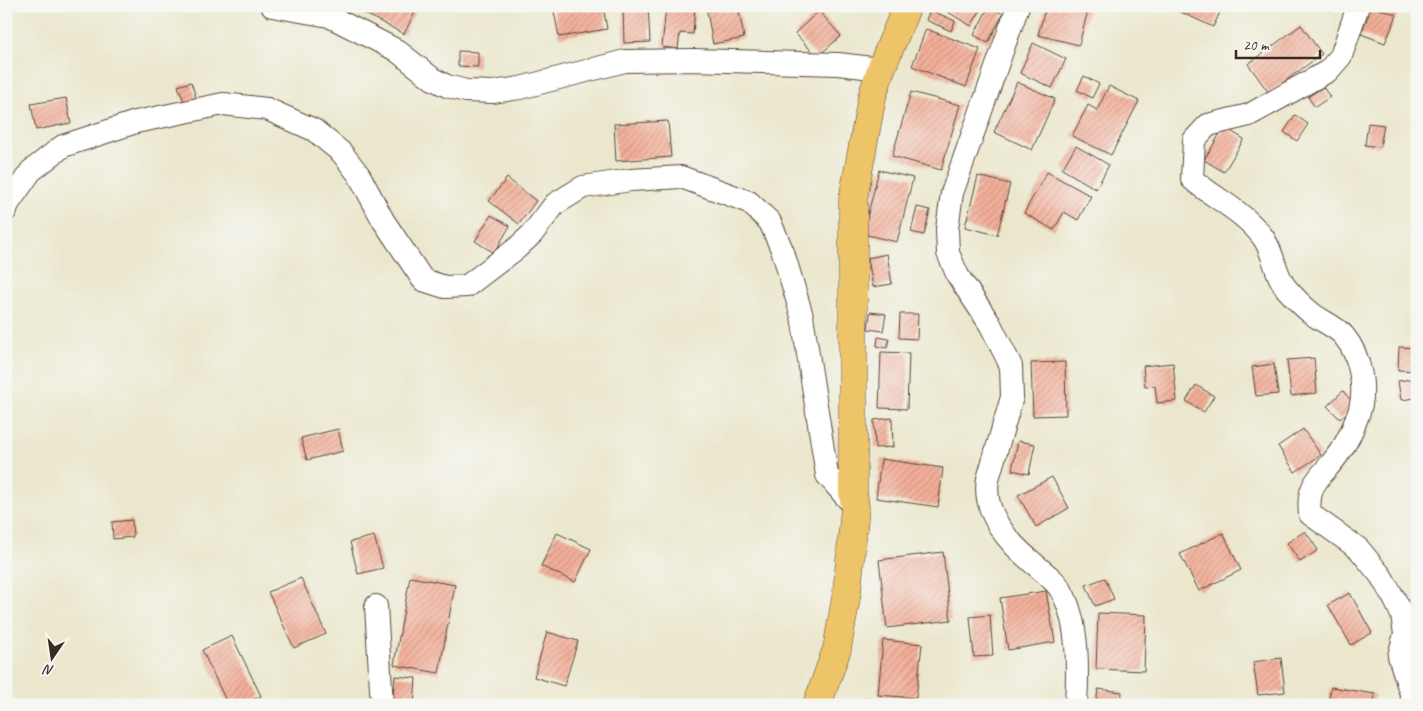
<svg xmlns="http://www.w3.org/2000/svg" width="1423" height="711" font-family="Caveat,sans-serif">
<defs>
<pattern id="building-hatch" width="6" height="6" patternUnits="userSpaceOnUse" patternTransform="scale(1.25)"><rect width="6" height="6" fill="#f4b09a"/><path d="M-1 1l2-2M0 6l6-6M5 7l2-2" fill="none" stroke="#c78f7d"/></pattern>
</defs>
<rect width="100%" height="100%" fill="#f6f6f2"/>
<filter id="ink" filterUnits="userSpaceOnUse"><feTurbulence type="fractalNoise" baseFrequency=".02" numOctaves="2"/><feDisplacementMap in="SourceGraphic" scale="10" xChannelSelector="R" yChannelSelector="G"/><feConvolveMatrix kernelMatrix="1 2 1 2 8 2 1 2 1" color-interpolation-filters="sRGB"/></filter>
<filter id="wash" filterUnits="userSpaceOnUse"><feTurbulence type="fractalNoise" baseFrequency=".0096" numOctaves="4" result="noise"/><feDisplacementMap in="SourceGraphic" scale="20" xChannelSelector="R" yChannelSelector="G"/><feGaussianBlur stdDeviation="1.12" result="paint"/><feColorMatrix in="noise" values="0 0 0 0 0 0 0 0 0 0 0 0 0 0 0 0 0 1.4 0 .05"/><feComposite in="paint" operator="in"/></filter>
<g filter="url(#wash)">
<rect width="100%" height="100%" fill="#ebe7cd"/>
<g id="blocks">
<!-- building -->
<path fill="url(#building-hatch)" d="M 350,6 L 418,6 L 404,34 Z
M 553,6 L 603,6 L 607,29 L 559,37 Z
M 623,6 L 648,6 L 650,42 L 624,43 Z
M 666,6 L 695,7 L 693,34 L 680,33 L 678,49 L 662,47 Z
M 706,6 L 738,6 L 744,38 L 713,44 Z
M 938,6 L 983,6 L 971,26 Z
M 989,6 L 1003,14 L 988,43 L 974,35 Z
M 1046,6 L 1089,6 L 1079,45 L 1038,35 Z
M 1168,6 L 1223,6 L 1213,27 Z
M 1315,6 L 1335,6 L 1333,11 Z
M 1372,6 L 1397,15 L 1385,43 L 1361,34 Z
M 930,10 L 955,21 L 951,31 L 926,20 Z
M 819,11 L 841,36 L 817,57 L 795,33 Z
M 1301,25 L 1322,54 L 1269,93 L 1248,64 Z
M 926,29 L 980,49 L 966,87 L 912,66 Z
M 1033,43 L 1066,59 L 1052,88 L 1020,73 Z
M 458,51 L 478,52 L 478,67 L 458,66 Z
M 1084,76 L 1099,84 L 1092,98 L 1077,90 Z
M 191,82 L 197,100 L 185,104 L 178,86 Z
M 1017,82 L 1055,99 L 1032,150 L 994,132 Z
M 1109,86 L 1139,101 L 1111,155 L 1072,136 L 1088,105 L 1097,110 Z
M 1323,87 L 1330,97 L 1315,107 L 1308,97 Z
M 911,92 L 960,105 L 941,170 L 892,156 Z
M 66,98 L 71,123 L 36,130 L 31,104 Z
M 1295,115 L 1308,124 L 1297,141 L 1284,132 Z
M 668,121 L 671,157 L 616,161 L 614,124 Z
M 1368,123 L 1384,125 L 1380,147 L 1365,145 Z
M 1224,127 L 1244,139 L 1224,172 L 1204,160 Z
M 6,130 L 11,132 L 6,142 Z
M 1076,146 L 1109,165 L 1096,189 L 1062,169 Z
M 879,170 L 913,178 L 897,242 L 863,234 Z
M 1047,172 L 1091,196 L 1078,220 L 1064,212 L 1054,230 L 1024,213 Z
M 978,176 L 1010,184 L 997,235 L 965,227 Z
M 507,178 L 536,201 L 519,224 L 489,201 Z
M 917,207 L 930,210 L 924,235 L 911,232 Z
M 491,215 L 510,226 L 494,253 L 475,241 Z
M 887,254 L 892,284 L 873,287 L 868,258 Z
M 870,312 L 886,314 L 883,331 L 868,329 Z
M 900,314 L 918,314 L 917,339 L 899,338 Z
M 878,337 L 889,339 L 887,348 L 877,346 Z
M 1399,347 L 1417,348 L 1417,371 L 1398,370 Z
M 881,352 L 909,353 L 907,409 L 879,408 Z
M 1314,358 L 1317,393 L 1291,396 L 1287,360 Z
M 1065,362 L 1066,415 L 1033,416 L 1031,363 Z
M 1173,363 L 1177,401 L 1157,403 L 1155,386 L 1145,387 L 1143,366 Z
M 1274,364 L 1278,394 L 1256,396 L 1252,367 Z
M 1412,379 L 1415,398 L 1401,400 L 1398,381 Z
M 1196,385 L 1214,396 L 1204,412 L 1186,401 Z
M 1343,391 L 1355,405 L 1340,419 L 1327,406 Z
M 892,418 L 893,447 L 875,448 L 874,420 Z
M 338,429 L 343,451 L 307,460 L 301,438 Z
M 1303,429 L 1321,455 L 1295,472 L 1278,446 Z
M 1018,441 L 1035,444 L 1029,474 L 1012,470 Z
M 881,459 L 943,468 L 938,507 L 876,498 Z
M 1052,477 L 1069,508 L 1036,527 L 1018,495 Z
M 132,520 L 133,537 L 113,539 L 112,522 Z
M 1305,531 L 1318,550 L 1300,562 L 1287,543 Z
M 557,533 L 591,549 L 575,582 L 541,566 Z
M 1223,533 L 1241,570 L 1199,591 L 1180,554 Z
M 374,536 L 383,568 L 358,574 L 350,542 Z
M 943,552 L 951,620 L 887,628 L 879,560 Z
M 410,577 L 455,585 L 439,673 L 394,665 Z
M 301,578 L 326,634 L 294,648 L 268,592 Z
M 1105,578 L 1114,599 L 1095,606 L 1086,585 Z
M 1046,591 L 1055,642 L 1008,650 L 1000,598 Z
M 1350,593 L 1372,633 L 1351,645 L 1328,605 Z
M 1098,613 L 1146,615 L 1144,671 L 1096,669 Z
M 990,615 L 993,656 L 974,657 L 970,617 Z
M 547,632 L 578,641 L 564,686 L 534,677 Z
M 232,636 L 261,696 L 241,705 L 228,705 L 202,650 Z
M 883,640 L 922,644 L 916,698 L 878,695 Z
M 1417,652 L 1417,670 L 1416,670 L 1411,654 Z
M 1281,658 L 1285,692 L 1258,695 L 1253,662 Z
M 395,676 L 416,678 L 414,705 L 392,705 Z
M 1331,687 L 1375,694 L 1373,705 L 1328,705 Z
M 1098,689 L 1122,692 L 1121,705 L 1096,705 Z
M 867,698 L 893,704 L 892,705 L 866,705 Z
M 506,701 L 528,703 L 528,705 L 506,705 Z"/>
</g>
</g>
<g filter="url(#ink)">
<use href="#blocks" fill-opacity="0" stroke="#554638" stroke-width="1"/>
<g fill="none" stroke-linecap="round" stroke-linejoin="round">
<!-- street casing -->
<g stroke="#554638" stroke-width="24">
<path id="street" d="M 272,6 L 329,16 L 396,50 L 433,79 L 447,86 L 466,91 L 493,92 L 520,88 L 625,61 L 693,60 L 838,64 L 881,69
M 1018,6 L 952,193 L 947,229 L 948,253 L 958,276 L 990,324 L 1011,366 L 1012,397 L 988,479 C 982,512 1008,542 1032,562 C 1042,571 1056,580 1062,592 C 1079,623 1078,670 1076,705
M 1358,6 L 1341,56 L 1328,71 L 1249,115 L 1208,125 L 1194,140 L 1192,179 C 1215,199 1243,211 1262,236 C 1274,251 1274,273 1286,288 C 1293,296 1301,305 1310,312 C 1320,321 1336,326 1344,336 C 1361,356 1367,391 1358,415 C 1353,429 1348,441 1339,453 C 1323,477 1306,481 1310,514 L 1359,549 L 1381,576 L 1395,600 L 1402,615 L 1405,634 L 1399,656 L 1412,697
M 6,210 L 8,204 L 31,171 L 63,146 L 136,122 L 223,104 L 267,109 L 314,130 L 342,153 L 359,175 L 383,220 L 423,280 L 445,287 L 467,286 L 517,248 L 532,234 L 555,204 L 583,187 L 631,180 L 681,177 L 714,189 L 749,202 L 770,222 L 783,252 L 802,316 L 827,475 L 855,507
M 376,606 L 382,705"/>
</g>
<!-- primary casing -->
<g stroke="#554638" stroke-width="29">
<path id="primary" d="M 817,705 L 837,649 L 847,592 L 855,507 L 853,492 L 853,199 L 872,97 L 881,69 L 907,6"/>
</g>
<!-- street -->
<use href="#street" stroke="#fff" stroke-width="22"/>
<!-- primary -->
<use href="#primary" stroke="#eec469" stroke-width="28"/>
</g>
</g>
<!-- margin -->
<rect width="1423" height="711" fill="none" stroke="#f6f6f2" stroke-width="25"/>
<!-- north arrow -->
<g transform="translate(52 658) rotate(193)" stroke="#f6f6f2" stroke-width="4" paint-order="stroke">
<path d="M0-4L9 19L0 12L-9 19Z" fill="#3b2a1e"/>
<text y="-8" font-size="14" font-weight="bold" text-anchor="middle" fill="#3b2a1e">N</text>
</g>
<!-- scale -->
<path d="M1236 50v8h84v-8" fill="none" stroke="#3b2a1e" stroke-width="2.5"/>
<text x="1243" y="50" font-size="15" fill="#3b2a1e" stroke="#f6f6f2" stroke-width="4" paint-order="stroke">20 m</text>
</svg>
